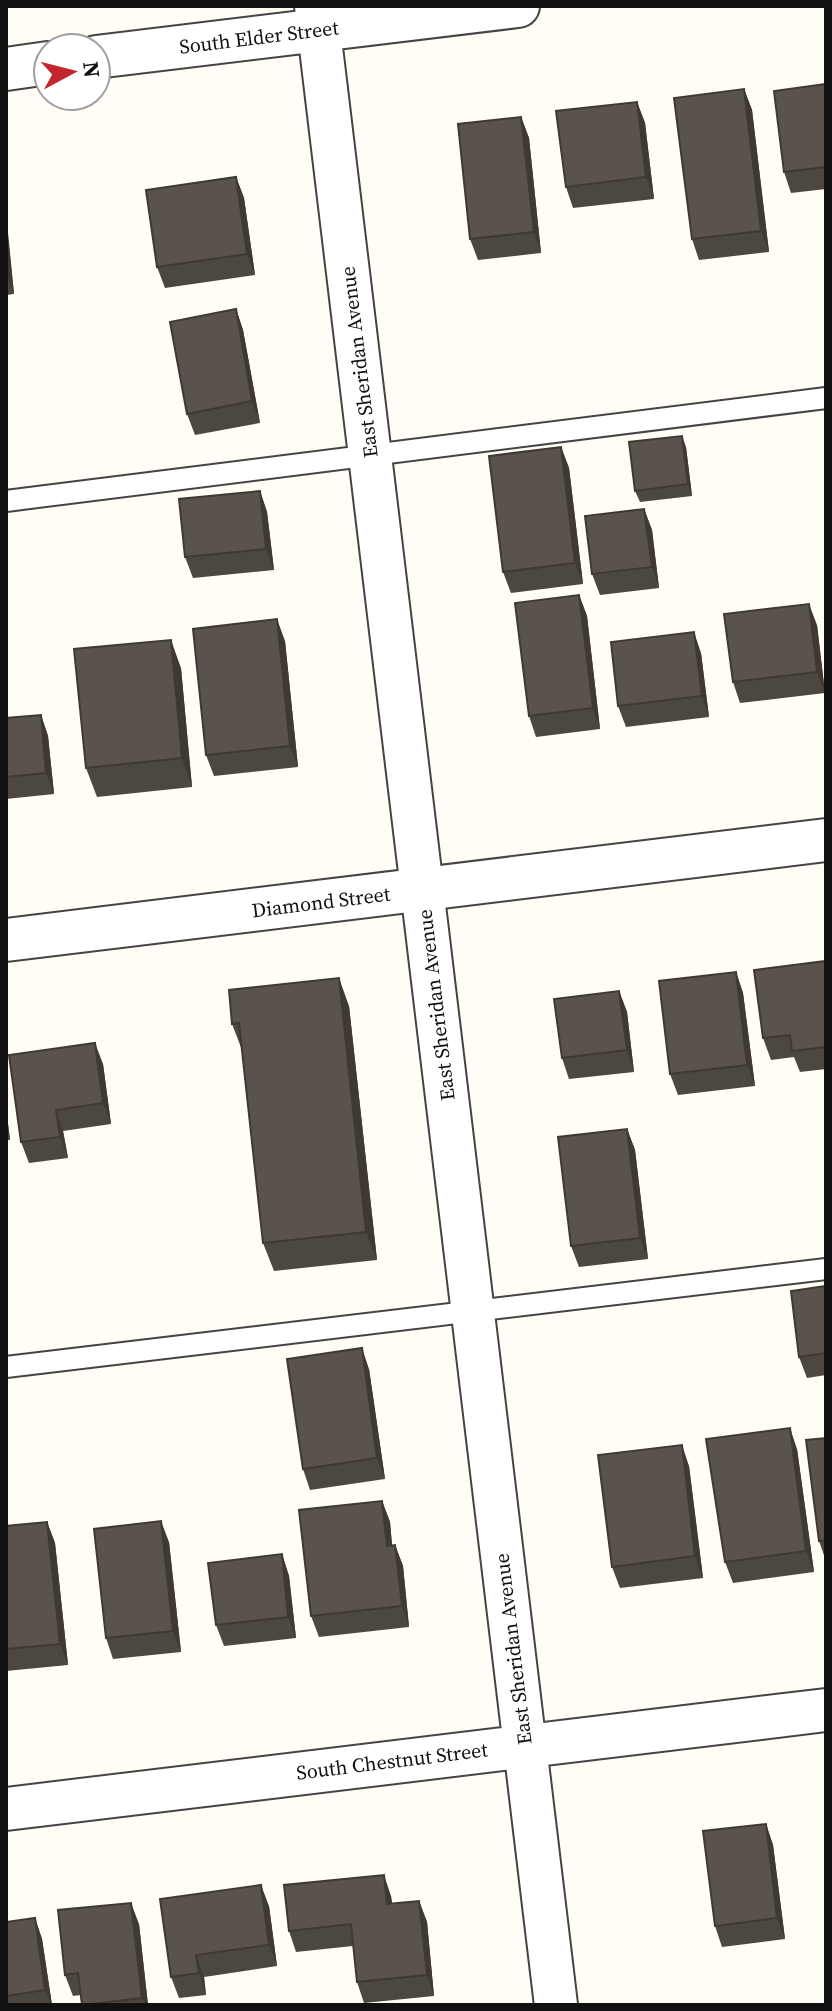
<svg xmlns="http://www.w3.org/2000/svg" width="832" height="2011" font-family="'Source Serif 4',serif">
<rect width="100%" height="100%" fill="#fffdf5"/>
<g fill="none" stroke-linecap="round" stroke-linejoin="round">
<!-- lane casing -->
<g stroke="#444" stroke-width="24">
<path id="lane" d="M 6,501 L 826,398
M 6,1367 L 826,1269"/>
</g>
<!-- street casing -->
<g stroke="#444" stroke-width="46">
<path id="street" d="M 316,6 L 556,2005
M 96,57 L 518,6
M 6,69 L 48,63
M 6,940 L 826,840
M 6,1809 L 826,1710"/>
</g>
<!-- lane -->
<use href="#lane" stroke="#fff" stroke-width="20"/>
<!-- street -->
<use href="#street" stroke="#fff" stroke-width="42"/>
</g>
<!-- wall -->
<path fill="#4d4742" d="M 826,84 L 826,189 L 791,193 L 784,172 Z
M 744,89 L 752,110 L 769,252 L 699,260 L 692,239 Z
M 637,102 L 645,123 L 654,199 L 573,208 L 566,187 Z
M 521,117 L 529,138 L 541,253 L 478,260 L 470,239 Z
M 236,177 L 244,198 L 255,275 L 165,288 L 157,267 Z
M 6,219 L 14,294 L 6,295 Z
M 236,309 L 243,330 L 260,423 L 195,435 L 187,414 Z
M 561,447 L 569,468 L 583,584 L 511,593 L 503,572 Z
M 686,447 L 692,496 L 640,502 L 635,491 Z
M 260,491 L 267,512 L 274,570 L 193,578 L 185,557 Z
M 644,509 L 652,530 L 659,588 L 600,595 L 592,574 Z
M 579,595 L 587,616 L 600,729 L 536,737 L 529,716 Z
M 817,625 L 825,693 L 740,703 L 733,682 Z
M 285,641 L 298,767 L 214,776 L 206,755 Z
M 701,653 L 709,717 L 626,727 L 618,706 Z
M 181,668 L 192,787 L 97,797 L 86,768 Z
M 41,715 L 48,736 L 54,794 L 6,799 L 6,718 Z
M 826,961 L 826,1069 L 800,1072 L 794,1057 L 771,1060 L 763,1038 Z
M 736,972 L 743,993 L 755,1086 L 678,1095 L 670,1074 Z
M 619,991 L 627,1012 L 634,1072 L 569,1079 L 562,1058 Z
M 349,1006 L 377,1260 L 274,1271 L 263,1243 L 242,1050 L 232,1024 Z
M 103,1064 L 111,1124 L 63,1131 L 68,1158 L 29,1163 L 21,1142 Z
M 6,1108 L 10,1140 L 6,1140 Z
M 627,1129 L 635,1150 L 648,1259 L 579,1267 L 571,1246 Z
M 826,1286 L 826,1375 L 807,1378 L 799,1357 Z
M 369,1369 L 385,1479 L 310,1490 L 303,1469 Z
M 826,1438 L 826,1561 L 819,1541 Z
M 797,1449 L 814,1572 L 733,1583 L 725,1562 Z
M 689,1466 L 703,1578 L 620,1588 L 612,1567 Z
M 382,1501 L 390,1522 L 392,1545 L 395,1545 L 403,1566 L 409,1627 L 319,1637 L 311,1616 Z
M 47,1522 L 55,1543 L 68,1665 L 6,1671 L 6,1526 Z
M 169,1542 L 181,1652 L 113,1659 L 106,1638 Z
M 282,1554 L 289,1576 L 296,1638 L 224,1646 L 216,1625 Z
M 766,1824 L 773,1845 L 785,1939 L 722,1947 L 715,1926 Z
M 391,1896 L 392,1904 L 419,1901 L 427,1922 L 434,1996 L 364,2003 L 357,1982 L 353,1946 L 296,1952 L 289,1931 Z
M 160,1899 L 269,1906 L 277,1966 L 204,1977 L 206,1995 L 179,1998 L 171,1977 Z
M 35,1918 L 42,1939 L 52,2005 L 6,2005 L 6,1922 Z
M 139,1924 L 148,2005 L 82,2005 L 81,1995 L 73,1996 L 65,1975 Z"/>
<!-- shaded-wall -->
<path fill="#3f3936" d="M 744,89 L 752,110 L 769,252 L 761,231 Z
M 637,102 L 645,123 L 654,199 L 646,177 Z
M 521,117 L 529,138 L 541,253 L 534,232 Z
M 236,177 L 244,198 L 255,275 L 247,254 Z
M 6,219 L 7,222 L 14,294 L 6,273 Z
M 236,309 L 243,330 L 260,423 L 252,401 Z
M 682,436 L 686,447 L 692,496 L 688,484 Z
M 561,447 L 569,468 L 583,584 L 575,563 Z
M 260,491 L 267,512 L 274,570 L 266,549 Z
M 644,509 L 652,530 L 659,588 L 652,567 Z
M 579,595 L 587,616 L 600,729 L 593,708 Z
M 809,604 L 817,625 L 825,693 L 817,672 Z
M 277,619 L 285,641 L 298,767 L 290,746 Z
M 694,632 L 701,653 L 709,717 L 702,696 Z
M 171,640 L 181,668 L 192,787 L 182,758 Z
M 41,715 L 48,736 L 54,794 L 46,773 Z
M 736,972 L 743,993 L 755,1086 L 747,1065 Z
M 339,978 L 349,1006 L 377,1260 L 366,1232 Z
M 619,991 L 627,1012 L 634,1072 L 627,1050 Z
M 95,1043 L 103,1064 L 111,1124 L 103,1103 Z
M 6,1108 L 10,1140 L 6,1128 Z
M 56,1110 L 63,1131 L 68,1158 L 60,1137 Z
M 627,1129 L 635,1150 L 648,1259 L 640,1238 Z
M 362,1348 L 369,1369 L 385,1479 L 377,1458 Z
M 790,1428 L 797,1449 L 814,1572 L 806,1551 Z
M 682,1445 L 689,1466 L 703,1578 L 695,1556 Z
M 382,1501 L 390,1522 L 394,1567 L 387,1546 Z
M 161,1521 L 169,1542 L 181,1652 L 173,1631 Z
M 47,1522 L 55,1543 L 68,1665 L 60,1644 Z
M 395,1545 L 403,1566 L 409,1627 L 402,1606 Z
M 282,1554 L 289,1576 L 296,1638 L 288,1617 Z
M 766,1824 L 773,1845 L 785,1939 L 777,1918 Z
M 384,1875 L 391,1896 L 395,1925 L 387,1904 Z
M 261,1885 L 269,1906 L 277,1966 L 269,1945 Z
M 419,1901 L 427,1922 L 434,1996 L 427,1975 Z
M 131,1903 L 139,1924 L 148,2005 L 145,2005 L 142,1998 Z
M 35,1918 L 42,1939 L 52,2005 L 51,2005 L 45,1990 Z
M 196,1955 L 204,1977 L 206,1995 L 199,1973 Z"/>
<!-- building -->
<path fill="#5a524d" stroke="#3f3936" stroke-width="2" d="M 826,84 L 826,167 L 784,172 L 774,91 Z
M 744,89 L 761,231 L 692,239 L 674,98 Z
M 637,102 L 646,177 L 566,187 L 556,111 Z
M 521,117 L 534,232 L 470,239 L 458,124 Z
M 236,177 L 247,254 L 157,267 L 146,190 Z
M 236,309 L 252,401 L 187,414 L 170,322 Z
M 682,436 L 688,484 L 635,491 L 629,442 Z
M 561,447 L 575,563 L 503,572 L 489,456 Z
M 260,491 L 266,549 L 185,557 L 179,499 Z
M 644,509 L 652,567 L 592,574 L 585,516 Z
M 579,595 L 593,708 L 529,716 L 515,603 Z
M 809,604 L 817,672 L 733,682 L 724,614 Z
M 277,619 L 290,746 L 206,755 L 193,629 Z
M 694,632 L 702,696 L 618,706 L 611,642 Z
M 171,640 L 182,758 L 86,768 L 74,649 Z
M 41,715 L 46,773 L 6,777 L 6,718 Z
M 826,961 L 826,1047 L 792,1051 L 790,1035 L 763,1038 L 754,970 Z
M 736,972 L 747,1065 L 670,1074 L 659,981 Z
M 339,978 L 366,1232 L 263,1243 L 239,1023 L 232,1024 L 229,990 Z
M 619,991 L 627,1050 L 562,1058 L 554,999 Z
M 95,1043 L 103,1103 L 56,1110 L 60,1137 L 21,1142 L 9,1055 Z
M 627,1129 L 640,1238 L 571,1246 L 558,1137 Z
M 826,1286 L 826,1353 L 799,1357 L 791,1291 Z
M 362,1348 L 377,1458 L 303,1469 L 287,1359 Z
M 790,1428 L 806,1551 L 725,1562 L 706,1439 Z
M 826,1438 L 826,1540 L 819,1541 L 806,1440 Z
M 682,1445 L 695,1556 L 612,1567 L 598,1455 Z
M 382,1501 L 387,1546 L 395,1545 L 402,1606 L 311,1616 L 299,1510 Z
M 161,1521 L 173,1631 L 106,1638 L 94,1529 Z
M 47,1522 L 60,1644 L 6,1649 L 6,1526 Z
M 282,1554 L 288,1617 L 216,1625 L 208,1563 Z
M 766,1824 L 777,1918 L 715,1926 L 703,1831 Z
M 384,1875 L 387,1904 L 419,1901 L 427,1975 L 357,1982 L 351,1924 L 289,1931 L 284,1885 Z
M 261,1885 L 269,1945 L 196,1955 L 199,1973 L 171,1977 L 160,1899 Z
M 131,1903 L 142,1998 L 82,2005 L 78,1973 L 65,1975 L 58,1910 Z
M 35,1918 L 45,1990 L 6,1996 L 6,1922 Z"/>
<g text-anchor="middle" stroke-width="8" stroke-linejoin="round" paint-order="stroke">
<!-- street labels -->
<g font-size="20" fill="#111" stroke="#fff">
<text transform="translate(259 37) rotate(-7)" y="7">South Elder Street</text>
<text transform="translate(359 362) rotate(-97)" y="7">East Sheridan Avenue</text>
<text transform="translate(321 902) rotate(-7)" y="7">Diamond Street</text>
<text transform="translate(436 1005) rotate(-97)" y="7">East Sheridan Avenue</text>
<text transform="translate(513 1649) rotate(-97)" y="7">East Sheridan Avenue</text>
<text transform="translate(392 1761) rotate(-7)" y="7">South Chestnut Street</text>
</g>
</g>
<!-- border -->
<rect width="832" height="2011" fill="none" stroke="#111111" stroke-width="16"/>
<!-- north arrow -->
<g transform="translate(72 72) rotate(83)"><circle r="38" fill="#ffffff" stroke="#a0a0a0" stroke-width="2"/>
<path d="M0-6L14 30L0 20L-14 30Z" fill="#c4262e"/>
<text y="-12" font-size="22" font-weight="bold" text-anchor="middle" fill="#111111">N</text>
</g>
</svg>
